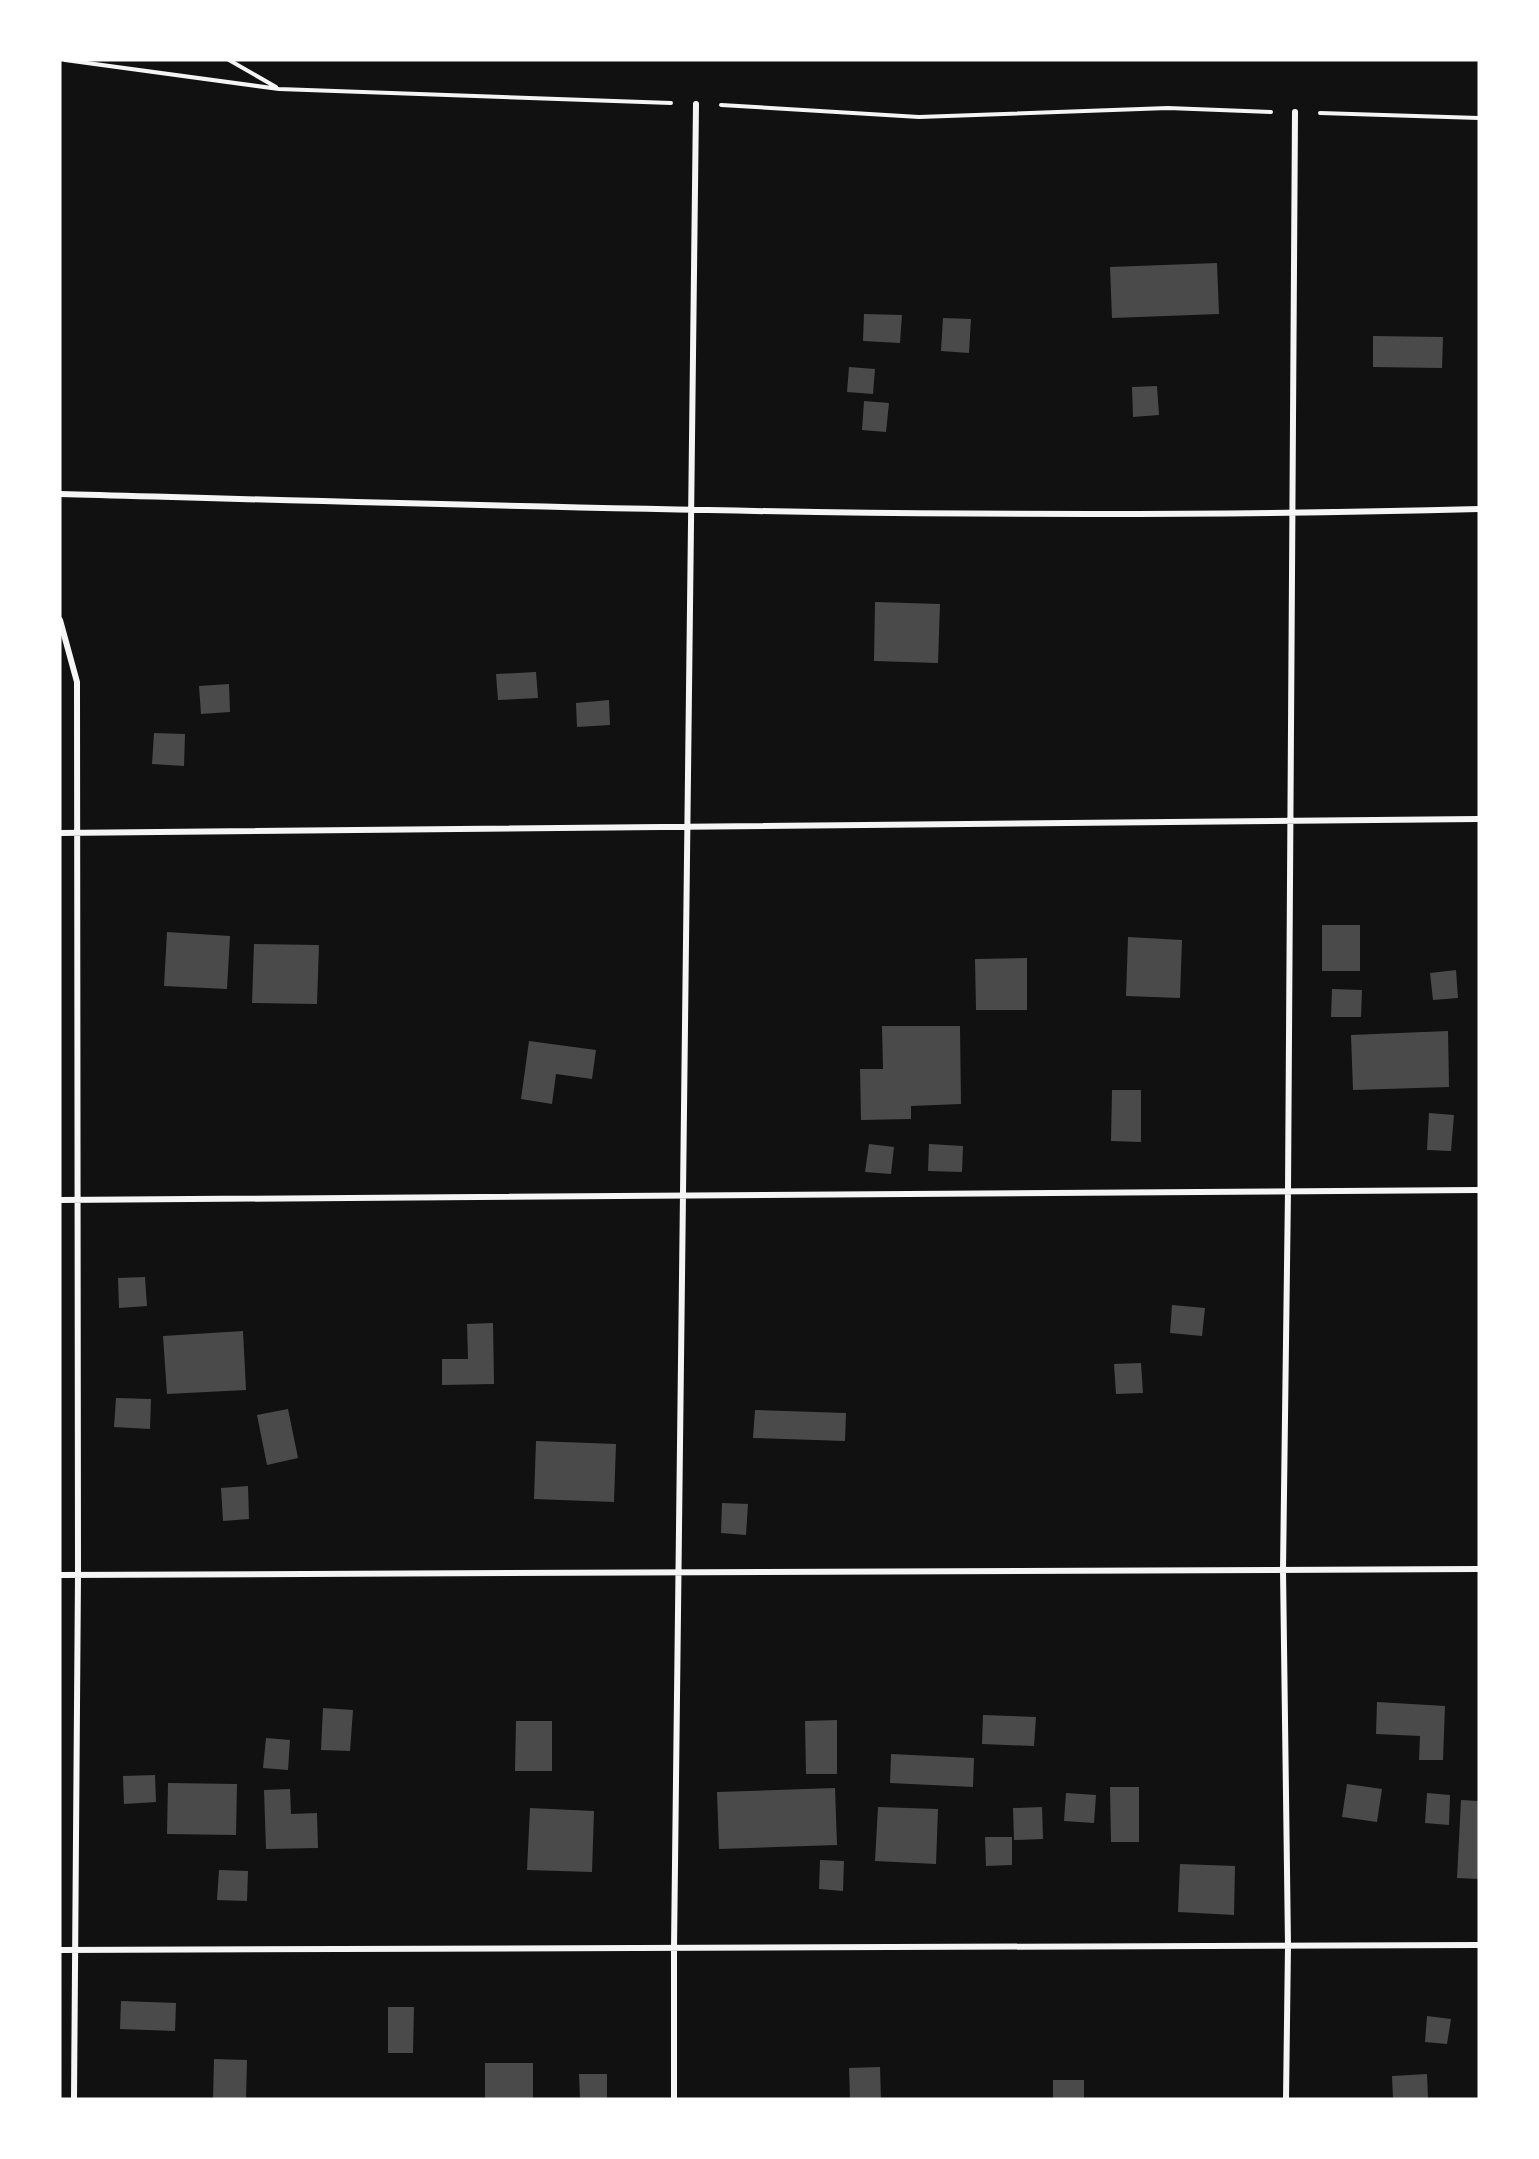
<svg xmlns="http://www.w3.org/2000/svg" width="1539" height="2159" font-family="'Archivo Narrow',sans-serif">
<rect width="100%" height="100%" fill="#111"/>
<!-- building -->
<path fill="#4a4a4a" d="M 1217,263 L 1219,314 L 1112,318 L 1110,267 Z
M 864,314 L 902,315 L 900,343 L 863,341 Z
M 943,318 L 971,319 L 969,353 L 941,351 Z
M 1373,336 L 1443,337 L 1442,368 L 1373,367 Z
M 849,367 L 875,369 L 873,394 L 847,392 Z
M 1157,386 L 1159,415 L 1133,417 L 1132,387 Z
M 864,401 L 889,403 L 886,432 L 862,430 Z
M 875,602 L 940,604 L 938,663 L 874,661 Z
M 536,672 L 538,698 L 498,700 L 496,674 Z
M 229,684 L 230,712 L 201,714 L 199,686 Z
M 609,700 L 610,725 L 577,727 L 576,703 Z
M 154,733 L 185,734 L 184,766 L 152,764 Z
M 1322,925 L 1360,925 L 1360,971 L 1322,971 Z
M 167,932 L 230,936 L 227,989 L 164,986 Z
M 1128,937 L 1182,940 L 1180,998 L 1126,996 Z
M 254,944 L 319,945 L 317,1004 L 252,1003 Z
M 1027,958 L 1027,1010 L 976,1010 L 975,959 Z
M 1456,970 L 1458,998 L 1433,1000 L 1430,973 Z
M 1332,989 L 1362,990 L 1361,1017 L 1331,1017 Z
M 882,1026 L 960,1026 L 961,1104 L 911,1106 L 911,1119 L 861,1120 L 860,1069 L 883,1069 Z
M 1448,1031 L 1449,1087 L 1353,1090 L 1351,1035 Z
M 529,1041 L 596,1050 L 592,1079 L 556,1074 L 552,1104 L 521,1099 Z
M 1112,1090 L 1141,1090 L 1141,1142 L 1111,1141 Z
M 1429,1113 L 1454,1115 L 1451,1151 L 1427,1150 Z
M 869,1144 L 894,1147 L 891,1174 L 865,1172 Z
M 929,1144 L 963,1146 L 962,1172 L 928,1171 Z
M 145,1277 L 147,1306 L 119,1308 L 118,1278 Z
M 1172,1305 L 1205,1308 L 1202,1336 L 1170,1333 Z
M 493,1323 L 494,1384 L 442,1385 L 442,1359 L 468,1359 L 467,1324 Z
M 243,1331 L 246,1390 L 167,1394 L 163,1336 Z
M 1141,1363 L 1143,1393 L 1116,1394 L 1114,1364 Z
M 116,1398 L 151,1399 L 150,1429 L 114,1427 Z
M 288,1409 L 298,1458 L 267,1465 L 257,1415 Z
M 755,1410 L 846,1413 L 845,1441 L 753,1438 Z
M 536,1441 L 616,1444 L 614,1502 L 534,1499 Z
M 248,1486 L 249,1519 L 223,1521 L 221,1488 Z
M 722,1503 L 748,1504 L 746,1535 L 721,1533 Z
M 1377,1702 L 1445,1706 L 1443,1760 L 1419,1760 L 1420,1736 L 1376,1734 Z
M 323,1708 L 353,1710 L 350,1751 L 321,1750 Z
M 983,1715 L 1036,1717 L 1034,1746 L 982,1744 Z
M 837,1720 L 837,1774 L 806,1774 L 805,1721 Z
M 516,1721 L 552,1721 L 552,1771 L 515,1771 Z
M 266,1738 L 290,1740 L 288,1770 L 263,1768 Z
M 891,1754 L 974,1758 L 973,1787 L 890,1783 Z
M 155,1775 L 156,1802 L 124,1804 L 123,1776 Z
M 168,1783 L 237,1784 L 236,1835 L 167,1834 Z
M 1347,1784 L 1382,1789 L 1377,1822 L 1342,1817 Z
M 1110,1787 L 1139,1787 L 1139,1842 L 1111,1842 Z
M 835,1788 L 837,1845 L 719,1849 L 717,1792 Z
M 290,1789 L 291,1814 L 317,1813 L 318,1848 L 266,1849 L 264,1790 Z
M 1066,1793 L 1096,1795 L 1094,1823 L 1064,1821 Z
M 1427,1793 L 1450,1795 L 1449,1825 L 1425,1823 Z
M 1461,1800 L 1479,1801 L 1479,1879 L 1457,1878 Z
M 878,1807 L 938,1809 L 936,1864 L 875,1861 Z
M 1042,1807 L 1043,1839 L 1014,1840 L 1013,1808 Z
M 530,1808 L 594,1811 L 592,1872 L 527,1870 Z
M 985,1837 L 1012,1837 L 1012,1865 L 986,1866 Z
M 820,1860 L 844,1861 L 843,1891 L 819,1889 Z
M 1180,1864 L 1235,1866 L 1234,1915 L 1178,1912 Z
M 219,1870 L 248,1871 L 247,1901 L 217,1900 Z
M 121,2001 L 176,2003 L 175,2031 L 120,2029 Z
M 388,2007 L 414,2007 L 413,2053 L 388,2053 Z
M 1427,2016 L 1451,2019 L 1447,2044 L 1425,2042 Z
M 214,2059 L 247,2060 L 246,2099 L 213,2099 Z
M 485,2063 L 533,2063 L 533,2099 L 485,2099 Z
M 880,2067 L 881,2099 L 850,2099 L 849,2068 Z
M 579,2074 L 607,2074 L 607,2099 L 580,2099 Z
M 1427,2074 L 1428,2099 L 1393,2099 L 1392,2076 Z
M 1053,2080 L 1084,2080 L 1084,2099 L 1053,2099 Z"/>
<g fill="none" stroke-linecap="round" stroke-linejoin="round">
<!-- path -->
<path stroke="#f5f5f5" stroke-width="4" d="M 65,60 L 279,89 L 671,103
M 229,60 L 276,87
M 721,105 L 919,117 L 1168,108 L 1271,112
M 1320,113 L 1479,118"/>
<!-- minor -->
<path stroke="#f5f5f5" stroke-width="6" d="M 60,494 C 533,507 1006,522 1479,509
M 60,620 L 77,682 L 78,1575 L 74,2099
M 60,833 L 1479,819
M 60,1200 L 1479,1190
M 60,1575 L 1479,1569
M 60,1950 L 1479,1945
M 674,2099 L 674,1948 L 696,104
M 1286,2099 L 1288,1945 L 1283,1570 L 1288,1191 L 1295,112"/>
</g>
<!-- border -->
<rect width="1539" height="2159" fill="none" stroke="#ffffff" stroke-width="123"/>
</svg>
